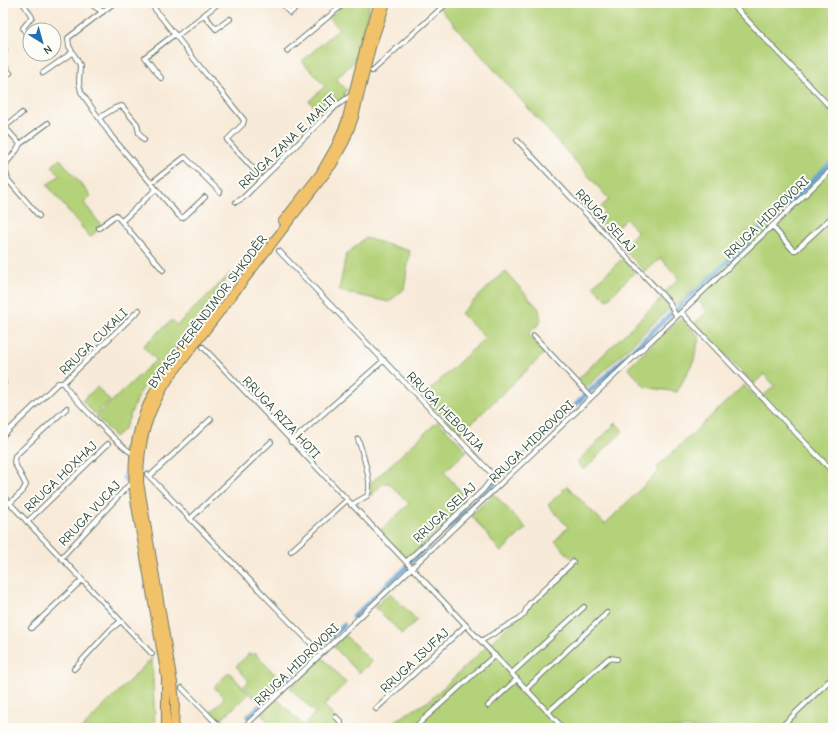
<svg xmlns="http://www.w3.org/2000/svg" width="836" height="731" font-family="'Comic Neue',sans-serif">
<rect width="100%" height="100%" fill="#fdfcf7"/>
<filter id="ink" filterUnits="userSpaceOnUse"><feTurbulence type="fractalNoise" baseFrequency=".025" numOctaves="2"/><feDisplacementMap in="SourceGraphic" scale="8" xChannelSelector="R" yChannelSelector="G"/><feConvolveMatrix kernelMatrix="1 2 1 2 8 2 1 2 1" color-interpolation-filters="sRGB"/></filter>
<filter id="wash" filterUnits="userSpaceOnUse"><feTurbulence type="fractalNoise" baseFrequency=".012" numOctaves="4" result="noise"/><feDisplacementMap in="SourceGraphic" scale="16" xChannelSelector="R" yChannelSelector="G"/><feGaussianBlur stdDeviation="0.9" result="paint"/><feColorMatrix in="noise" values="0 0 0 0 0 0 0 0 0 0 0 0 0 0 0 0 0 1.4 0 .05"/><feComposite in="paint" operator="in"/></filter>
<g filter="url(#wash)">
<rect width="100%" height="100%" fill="#f8ead8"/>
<!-- green -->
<path fill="#b4d279" stroke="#6a8856" d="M 345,3 L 370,3 L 354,62 L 336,79 L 347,90 L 344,93 L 345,97 L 324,116 L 309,101 L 325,86 L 302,61 L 339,29 L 329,17 Z
M 435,3 L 833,3 L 833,728 L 382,728 L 429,701 L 578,560 L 574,555 L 571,558 L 555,541 L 568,527 L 548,505 L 567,486 L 605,524 L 659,471 L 657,467 L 744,385 L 758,400 L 775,386 L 764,374 L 754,384 L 695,323 L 707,311 L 691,292 L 677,305 L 665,292 L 679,279 L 661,258 L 645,272 L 622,247 L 638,232 L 626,219 L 610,234 L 600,223 L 601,215 L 605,211 L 601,207 L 609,199 Z
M 60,159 L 91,196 L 84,203 L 101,225 L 97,228 L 98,230 L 90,237 L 47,185 L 60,175 L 52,166 Z
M 365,238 L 410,251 L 404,289 L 389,302 L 339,291 L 346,255 Z
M 623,258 L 635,272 L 607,300 L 593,286 Z
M 505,271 L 539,309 L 541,322 L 528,334 L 545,353 L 460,434 L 423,396 L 485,338 L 461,313 Z
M 232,272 L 186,334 L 150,377 L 138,396 L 125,428 L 115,437 L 96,416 L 156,360 L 143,346 L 172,320 L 177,325 Z
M 661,299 L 670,308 L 586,388 L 578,379 Z
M 681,317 L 699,337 L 694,360 L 677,392 L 645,387 L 628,368 Z
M 97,387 L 110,401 L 95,414 L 82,401 Z
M 438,421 L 467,451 L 444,472 L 469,501 L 406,560 L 379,532 L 409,504 L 389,483 L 383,483 L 371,496 L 370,484 Z
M 616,423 L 623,431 L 584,470 L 577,462 Z
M 494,494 L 526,528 L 501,552 L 471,515 Z
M 390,593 L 417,620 L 402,634 L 375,607 Z
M 345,635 L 372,662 L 359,673 L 334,647 Z
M 250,653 L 252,655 L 255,653 L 279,679 L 280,683 L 266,697 L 257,701 L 244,686 L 249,681 L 236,666 Z
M 322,657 L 346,683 L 324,705 L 339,723 L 337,728 L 307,728 L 304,725 L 315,713 L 290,688 Z
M 152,658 L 155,728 L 82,728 Z
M 229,672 L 249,694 L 218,722 L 209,714 L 224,698 L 214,687 Z
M 277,699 L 303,725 L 300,728 L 274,728 L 261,714 Z"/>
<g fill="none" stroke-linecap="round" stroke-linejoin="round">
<!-- canal -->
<path stroke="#66a4d8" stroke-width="4.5" d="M 771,220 L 833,161
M 749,240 L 768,223
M 675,311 L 747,243
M 590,391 L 672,313
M 571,410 L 586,394
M 555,426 L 568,412
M 538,442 L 552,428
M 124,477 L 125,480 L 128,482
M 498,479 L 535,443
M 409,564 L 497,481
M 382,589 L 407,567
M 353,617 L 380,592
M 337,632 L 344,625
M 327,641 L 334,635
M 310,657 L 316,651
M 300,668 L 307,660
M 267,699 L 297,670
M 248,717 L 263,702"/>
</g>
</g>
<g filter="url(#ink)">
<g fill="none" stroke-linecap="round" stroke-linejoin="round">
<!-- street casing -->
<g stroke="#6b7a6d" stroke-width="6">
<path id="street" d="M 23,3 L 32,17 L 23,28 L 27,36
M 89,3 L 103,12
M 114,3 L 68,38 L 69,46 L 80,65 L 79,82 L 81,92 L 112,137 L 179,216 L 182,218 L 185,216 L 205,197
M 150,3 L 209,78 L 211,79 L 244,120 L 243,124 L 227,140 L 258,174
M 282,3 L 290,13 L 302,3
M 731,3 L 833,110
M 204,15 L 216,29 L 230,19
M 177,36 L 219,3
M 3,45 L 5,51 L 3,56
M 287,51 L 345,3
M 3,64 L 10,73
M 372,71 L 447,3
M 43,73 L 73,52
M 161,78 L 145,57 L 175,34
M 99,118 L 115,108 L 122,106 L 137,124 L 139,133 L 144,140
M 3,125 L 20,144
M 6,126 L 22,113
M 517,140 L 669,302 L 676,316
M 151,183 L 185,157 L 220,192
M 236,202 L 243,198 L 336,106 L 349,97 L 353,96
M 39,216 L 8,180 L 5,168 L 7,162 L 17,150 L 20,144 L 48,123
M 122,221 L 155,190
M 772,226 L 793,250 L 796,250 L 833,216
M 99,228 L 116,215 L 163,270
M 279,251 L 494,476 L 483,490 L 406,562
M 681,312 L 833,472
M 534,336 L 591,397
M 203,347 L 563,728
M 3,384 L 4,383
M 3,436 L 58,383 L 63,383
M 291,442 L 384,360
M 134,454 C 124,451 68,393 63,383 L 139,310
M 147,474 L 321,654
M 150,476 L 211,419
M 3,496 L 152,654
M 10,503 L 22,492 L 26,485 L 14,462 L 15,456 L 67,408
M 351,505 L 367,496 C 374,487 362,451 358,439
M 191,518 L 271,442
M 27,522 L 108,444
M 291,551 L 347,500
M 61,558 L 127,487 L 133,483
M 31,628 L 82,580
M 481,641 L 520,618 L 524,614 L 529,604 L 573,562
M 74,669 L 110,630 L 121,621
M 512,673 L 584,607
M 182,688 L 221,728
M 526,689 L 607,613
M 488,706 L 517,679
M 376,709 L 466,625
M 548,712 L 609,658 L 617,659
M 336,717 L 341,722 L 340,728
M 409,727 L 409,728
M 243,728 L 833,168
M 414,728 L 495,655
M 780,728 L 833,677"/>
</g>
<!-- highway casing -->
<g stroke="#6b7a6d" stroke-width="10">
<path id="highway" d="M 283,221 L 320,174 L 337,144 L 346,122 L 366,43 L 379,3
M 166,728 L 166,677 L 135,500 C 125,417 160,378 208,317
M 174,728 L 175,703 L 173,683 L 139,482 C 139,441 147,412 170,377 L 332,165 L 345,141 L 354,117 L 371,47 L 386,3"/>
</g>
<!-- street -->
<use href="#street" stroke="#fff" stroke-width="4"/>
<!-- highway -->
<use href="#highway" stroke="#f2c26a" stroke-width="8"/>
</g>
</g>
<g text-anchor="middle" stroke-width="4" stroke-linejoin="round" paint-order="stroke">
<!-- street labels -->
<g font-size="13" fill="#1f3d34" stroke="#fdfcf7">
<text transform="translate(287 141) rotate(-44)" y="5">RRUGA ZANA E MALIT</text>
<text transform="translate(766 217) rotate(-44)" y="5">RRUGA HIDROVORI</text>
<text transform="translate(606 220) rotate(47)" y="5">RRUGA SELAJ</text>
<text transform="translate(207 311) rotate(-53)" y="5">BYPASS PERËNDIMOR SHKODËR</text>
<text transform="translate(93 341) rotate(-44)" y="5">RRUGA CUKALI</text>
<text transform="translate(446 411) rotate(46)" y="5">RRUGA HEBOVIJA</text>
<text transform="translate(282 417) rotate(47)" y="5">RRUGA RIZA HOTI</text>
<text transform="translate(531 441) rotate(-44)" y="5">RRUGA HIDROVORI</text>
<text transform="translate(60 476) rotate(-44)" y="5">RRUGA HOXHAJ</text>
<text transform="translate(444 512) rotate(-43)" y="5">RRUGA SELAJ</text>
<text transform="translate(89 513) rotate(-47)" y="5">RRUGA VUCAJ</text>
<text transform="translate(414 660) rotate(-43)" y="5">RRUGA ISUFAJ</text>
<text transform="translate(296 664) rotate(-44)" y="5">RRUGA HIDROVORI</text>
</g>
</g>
<!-- margin -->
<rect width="836" height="731" fill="none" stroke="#fdfcf7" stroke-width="16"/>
<!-- north arrow -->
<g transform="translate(42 42) rotate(143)"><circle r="19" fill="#fdfcf7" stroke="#a4b0a9"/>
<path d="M0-3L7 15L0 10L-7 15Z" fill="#1f6fb2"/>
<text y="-6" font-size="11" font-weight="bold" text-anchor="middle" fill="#1f3d34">N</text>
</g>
</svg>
